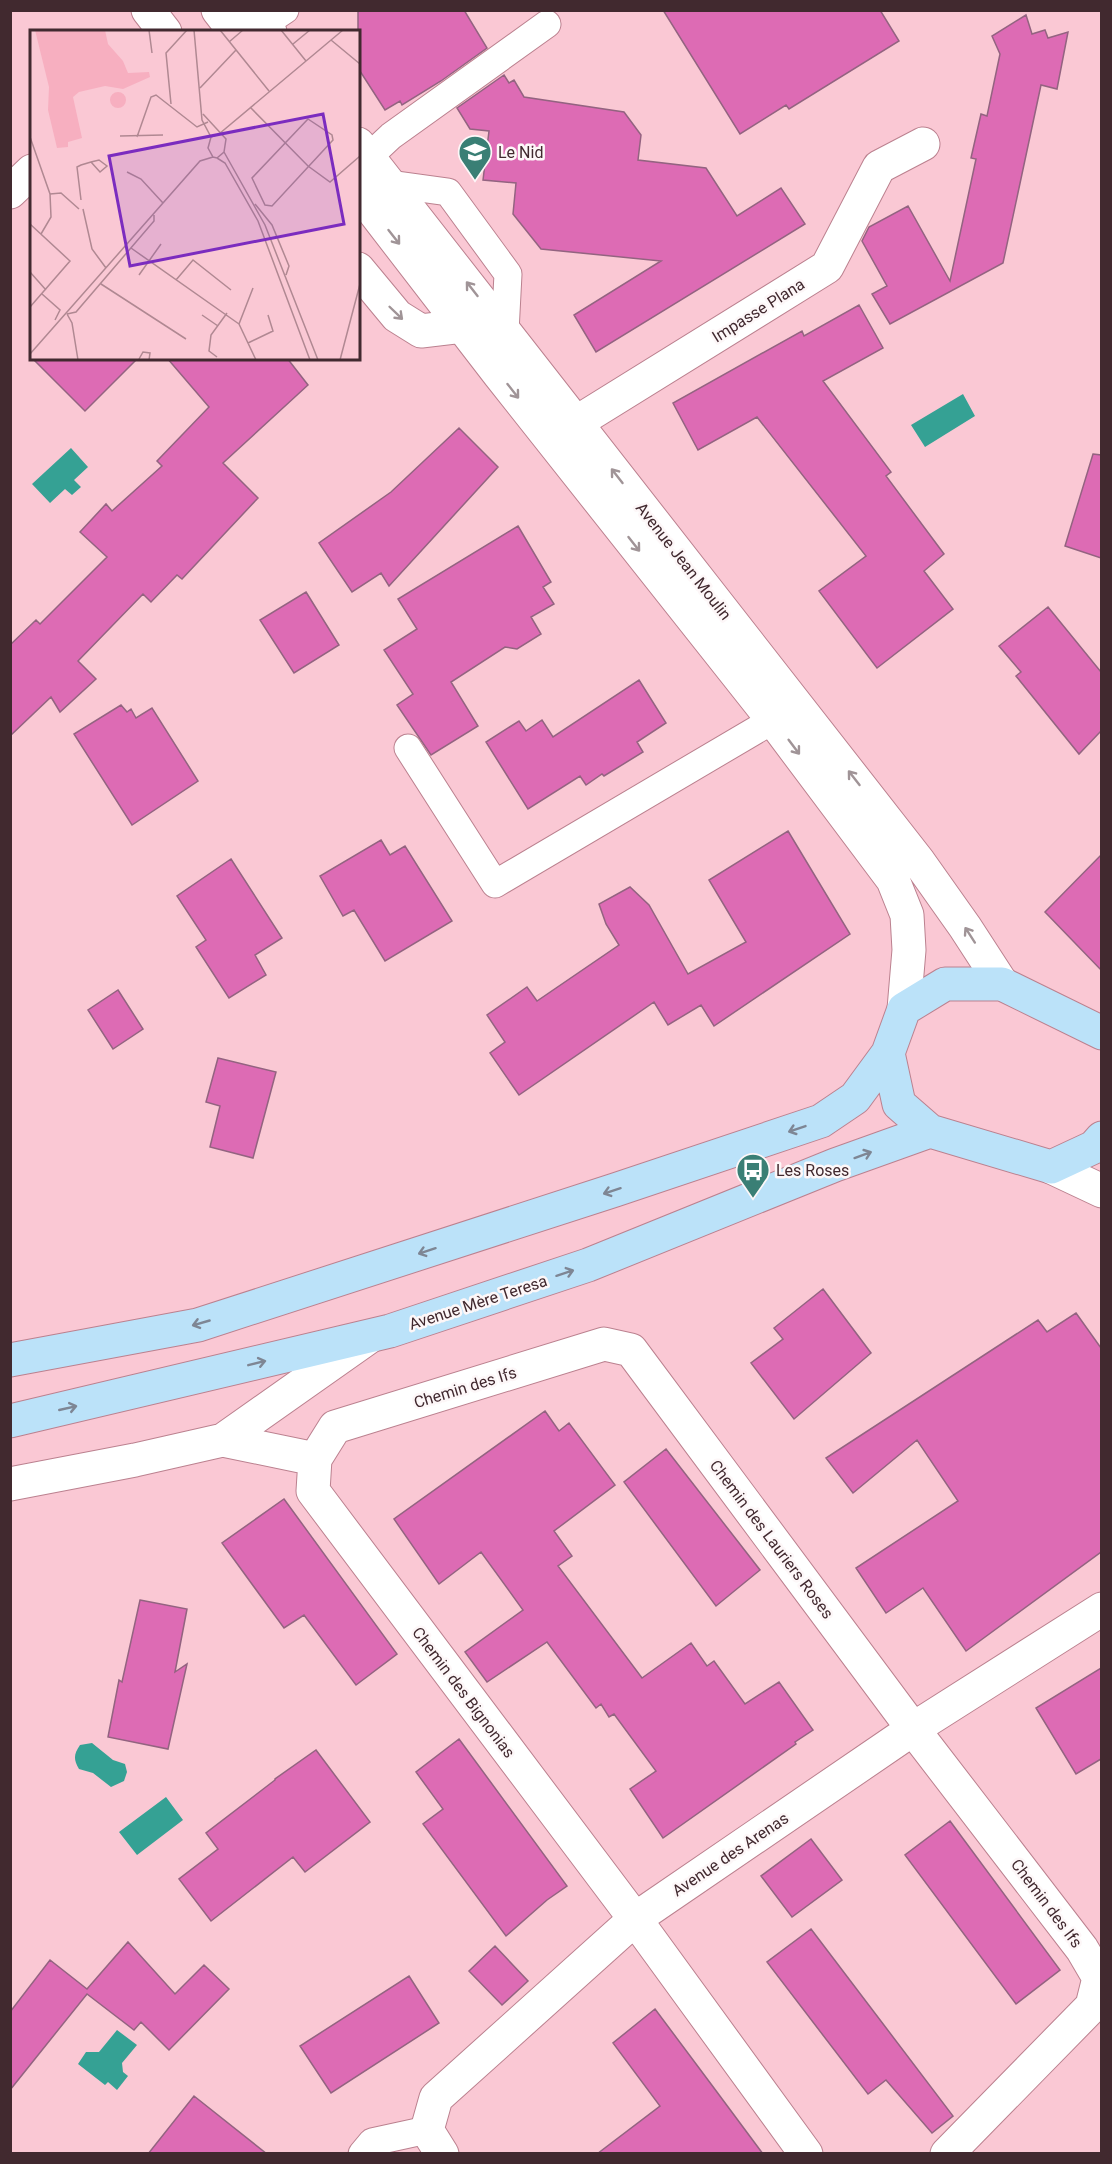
<svg xmlns="http://www.w3.org/2000/svg" width="1112" height="2164" font-family="Roboto,sans-serif">
<rect width="100%" height="100%" fill="#fac8d4"/>
<!-- water -->
<path fill="#35a194" d="M 963,394 L 975,416 L 925,447 L 911,425 Z
M 71,448 L 88,467 L 74,480 L 81,487 L 72,495 L 65,489 L 50,503 L 32,484 Z
M 92,1743 L 113,1760 L 125,1764 L 127,1772 L 124,1781 L 111,1787 L 93,1773 L 79,1769 C 73,1759 74,1754 80,1745 Z
M 166,1797 L 183,1820 L 137,1855 L 119,1832 Z
M 117,2030 L 137,2045 L 122,2063 L 123,2072 L 128,2076 L 117,2090 L 108,2082 L 105,2085 L 78,2064 L 86,2052 L 99,2052 Z"/>
<!-- building -->
<path fill="#dd6bb4" stroke="#936380" stroke-width="1.5" d="M 358,10 L 464,10 L 487,48 L 441,81 L 402,105 L 400,101 L 385,110 L 358,68 Z
M 663,10 L 880,10 L 899,41 L 789,109 L 786,105 L 740,134 Z
M 1026,15 L 1032,34 L 1045,30 L 1048,38 L 1068,32 L 1057,89 L 1041,85 L 1003,263 L 890,324 L 872,294 L 887,286 L 862,241 L 869,227 L 908,206 L 950,281 L 976,159 L 971,158 L 981,114 L 987,116 L 1000,54 L 992,36 Z
M 504,75 L 509,83 L 514,80 L 524,97 L 624,112 L 641,135 L 638,160 L 706,168 L 737,216 L 781,188 L 805,224 L 596,352 L 574,315 L 661,261 L 541,249 L 513,214 L 516,183 L 483,180 L 489,131 L 470,129 L 457,108 Z
M 859,305 L 883,348 L 823,381 L 891,472 L 886,476 L 944,554 L 924,571 L 953,609 L 877,668 L 819,591 L 866,556 L 757,417 L 698,450 L 673,403 L 802,331 L 804,336 Z
M 32,358 L 138,358 L 85,411 Z
M 167,358 L 287,358 L 308,385 L 223,463 L 258,498 L 182,579 L 177,575 L 151,602 L 143,594 L 78,661 L 96,679 L 60,712 L 51,697 L 10,736 L 10,645 L 36,620 L 40,624 L 107,557 L 80,532 L 106,504 L 112,511 L 162,466 L 157,461 L 209,407 Z
M 459,428 L 498,467 L 389,586 L 381,573 L 352,592 L 319,543 L 391,492 Z
M 1093,454 L 1101,455 L 1101,558 L 1065,546 Z
M 518,526 L 551,582 L 543,587 L 554,604 L 531,617 L 541,634 L 517,649 L 505,647 L 451,682 L 478,726 L 431,755 L 397,705 L 413,694 L 384,650 L 417,629 L 398,599 Z
M 306,592 L 339,645 L 294,673 L 260,620 Z
M 1048,607 L 1101,672 L 1101,731 L 1079,754 L 1016,676 L 1021,672 L 999,646 Z
M 639,680 L 666,723 L 637,742 L 643,752 L 604,776 L 602,774 L 586,785 L 580,776 L 528,809 L 486,742 L 519,721 L 526,731 L 542,720 L 553,737 Z
M 121,705 L 127,712 L 131,709 L 136,718 L 152,708 L 198,781 L 132,825 L 74,734 Z
M 788,831 L 850,934 L 714,1026 L 701,1005 L 668,1025 L 654,1002 L 519,1095 L 490,1053 L 505,1042 L 487,1015 L 527,987 L 537,1001 L 619,945 L 606,924 L 599,904 L 630,887 L 649,905 L 688,974 L 746,942 L 709,880 Z
M 381,840 L 390,855 L 405,846 L 452,921 L 385,961 L 354,910 L 343,916 L 320,876 Z
M 1101,855 L 1101,970 L 1045,912 Z
M 231,859 L 282,938 L 255,955 L 266,975 L 229,998 L 196,947 L 206,940 L 177,896 Z
M 118,990 L 143,1029 L 113,1049 L 88,1010 Z
M 218,1058 L 276,1072 L 253,1158 L 210,1147 L 220,1106 L 206,1102 Z
M 823,1289 L 871,1353 L 794,1419 L 751,1363 L 783,1339 L 774,1328 Z
M 1076,1313 L 1101,1348 L 1101,1552 L 966,1651 L 923,1588 L 886,1613 L 856,1568 L 958,1501 L 917,1440 L 853,1493 L 826,1458 L 1038,1320 L 1047,1332 Z
M 545,1411 L 559,1431 L 569,1423 L 615,1485 L 554,1531 L 572,1556 L 558,1566 L 642,1678 L 691,1643 L 707,1666 L 714,1661 L 745,1704 L 779,1682 L 813,1730 L 795,1742 L 796,1744 L 663,1838 L 630,1789 L 656,1771 L 614,1714 L 609,1717 L 601,1704 L 596,1708 L 547,1642 L 487,1682 L 465,1652 L 523,1610 L 481,1552 L 439,1584 L 394,1519 Z
M 666,1449 L 760,1570 L 716,1606 L 624,1482 Z
M 284,1499 L 397,1654 L 356,1685 L 304,1615 L 284,1628 L 222,1543 Z
M 140,1600 L 187,1609 L 175,1672 L 187,1664 L 168,1749 L 108,1737 L 119,1680 L 122,1682 Z
M 1101,1668 L 1101,1759 L 1076,1774 L 1036,1708 Z
M 459,1739 L 567,1886 L 547,1900 L 506,1936 L 423,1824 L 443,1809 L 416,1772 Z
M 316,1750 L 370,1822 L 305,1872 L 293,1857 L 211,1921 L 179,1879 L 218,1849 L 206,1833 L 275,1780 L 275,1779 Z
M 950,1821 L 1060,1970 L 1016,2004 L 905,1855 Z
M 811,1839 L 842,1880 L 792,1917 L 761,1876 Z
M 811,1929 L 953,2116 L 932,2133 L 886,2080 L 868,2094 L 767,1962 Z
M 128,1942 L 175,1994 L 204,1965 L 229,1989 L 169,2050 L 141,2022 L 134,2030 L 87,1994 L 10,2090 L 10,2012 L 50,1960 L 87,1989 Z
M 495,1946 L 528,1981 L 502,2005 L 469,1971 Z
M 409,1976 L 439,2023 L 331,2093 L 300,2046 Z
M 655,2009 L 711,2084 L 763,2154 L 597,2154 L 660,2106 L 613,2043 Z
M 194,2096 L 267,2154 L 148,2154 Z"/>
<g fill="none" stroke-linecap="round" stroke-linejoin="round">
<!-- service casing -->
<g stroke="#bb818f" stroke-width="29">
<path id="service" d="M 256,32 L 264,24 L 285,10
M 358,167 L 391,136 L 547,24
M 380,194 L 390,184 L 448,192 L 508,274 L 505,332
M 408,748 L 495,884 L 773,720
M 362,2154 L 372,2142 L 427,2130"/>
</g>
<!-- minor casing -->
<g stroke="#bb818f" stroke-width="35">
<path id="minor" d="M 148,10 L 165,32
M 10,192 L 32,171
M 358,269 L 397,316 L 421,331 L 463,326
M 553,437 L 827,267 L 879,167 L 923,144
M 223,1440 L 315,1459
M 10,1484 L 135,1460 L 223,1440 L 369,1337
M 442,2154 L 427,2130 L 436,2098 L 635,1919 L 913,1729 L 1102,1609
M 806,2154 L 635,1919 L 313,1491 L 315,1459 L 335,1427 L 604,1344 L 631,1350 L 913,1729 L 1082,1949 L 1099,1978 L 1092,2006 L 947,2154"/>
</g>
<!-- tertiary casing -->
<g stroke="#bb818f" stroke-width="35">
<path id="tertiary" d="M 218,10 L 235,32
M 253,10 L 270,32
M 358,144 L 919,862 L 965,927 L 1002,984
M 358,191 L 499,374 L 773,720 L 893,880 L 907,915 L 909,950 L 904,1009
M 1051,1167 L 1102,1191"/>
</g>
<!-- secondary casing -->
<g stroke="#bb818f" stroke-width="35">
<path id="secondary" d="M 1102,1033 L 1002,984 L 945,984 L 904,1009 L 888,1053 L 899,1104 L 930,1131 L 1051,1167 L 1094,1147 L 1102,1138
M 10,1360 L 198,1325 L 615,1190 L 821,1121 L 855,1098 L 888,1053
M 10,1421 L 390,1331 L 588,1265 L 835,1165 L 930,1131"/>
</g>
<!-- service -->
<use href="#service" stroke="#fff" stroke-width="27"/>
<!-- minor -->
<use href="#minor" stroke="#fff" stroke-width="33"/>
<!-- tertiary -->
<use href="#tertiary" stroke="#fff" stroke-width="33"/>
<!-- secondary -->
<use href="#secondary" stroke="#bbe2f9" stroke-width="33"/>
</g>
<!-- one-way arrows -->
<defs><path id="oneway-shaft" d="M-6 0H5M1.5-3L5.5 0L1.5 3" fill="none" stroke-width="1.6" stroke-linecap="round" stroke-linejoin="round" transform="scale(1.5)"/></defs>
<g stroke="#a09497">
<use href="#oneway-shaft" transform="translate(394 237) rotate(52)"/>
<use href="#oneway-shaft" transform="translate(472 289) rotate(-128)"/>
<use href="#oneway-shaft" transform="translate(396 313) rotate(44)"/>
<use href="#oneway-shaft" transform="translate(513 391) rotate(52)"/>
<use href="#oneway-shaft" transform="translate(617 476) rotate(-128)"/>
<use href="#oneway-shaft" transform="translate(634 544) rotate(52)"/>
<use href="#oneway-shaft" transform="translate(794 747) rotate(53)"/>
<use href="#oneway-shaft" transform="translate(854 778) rotate(-128)"/>
<use href="#oneway-shaft" transform="translate(970 935) rotate(-123)"/>
</g>
<g stroke="#7e8694">
<use href="#oneway-shaft" transform="translate(797 1129) rotate(161)"/>
<use href="#oneway-shaft" transform="translate(863 1155) rotate(-20)"/>
<use href="#oneway-shaft" transform="translate(612 1191) rotate(162)"/>
<use href="#oneway-shaft" transform="translate(427 1251) rotate(162)"/>
<use href="#oneway-shaft" transform="translate(565 1273) rotate(-18)"/>
<use href="#oneway-shaft" transform="translate(201 1323) rotate(164)"/>
<use href="#oneway-shaft" transform="translate(257 1363) rotate(-14)"/>
<use href="#oneway-shaft" transform="translate(68 1408) rotate(-13)"/>
</g>
<!-- icons -->
<defs>
<g id="school-pin" transform="scale(1.725)"><path d="M0 17L-7.5 6A9.5 9.5 0 1 1 7.5 6Z" fill="#3a7f75" stroke="#fdf7f8"/><path d="M0-5L7-2L0 1L-7-2ZM-4 1L0 2.5L4 1V4Q0 6-4 4Z" fill="#fff"/></g>
<g id="bus-pin" transform="scale(1.725)"><path d="M0 17L-7.5 6A9.5 9.5 0 1 1 7.5 6Z" fill="#3a7f75" stroke="#fdf7f8"/><path d="M-5-6H5V4H4V6H2V4H-2V6H-4V4H-5ZM-3.5-4V0h7V-4ZM-3.5 1.2v1.5H-2V1.2ZM2 1.2v1.5H3.5V1.2Z" fill="#fff"/></g>
</defs>
<g fill-rule="evenodd">
<use href="#school-pin" x="475" y="152"/>
<use href="#bus-pin" x="753" y="1170"/>
</g>
<g text-anchor="middle" stroke-width="5" stroke-linejoin="round" paint-order="stroke">
<!-- poi labels -->
<g font-size="16" fill="#41292f" stroke="#fdf7f8" text-anchor="start">
<text x="498" y="158">Le Nid</text>
<text x="776" y="1176">Les Roses</text>
</g>
<!-- street labels -->
<g font-size="16" fill="#41292f" stroke="#fdf7f8">
<text transform="translate(758 310) rotate(-32)" y="6">Impasse Plana</text>
<text transform="translate(684 561) rotate(52)" y="6">Avenue Jean Moulin</text>
<text transform="translate(478 1302) rotate(-18)" y="6">Avenue Mère Teresa</text>
<text transform="translate(465 1387) rotate(-17)" y="6">Chemin des Ifs</text>
<text transform="translate(772 1539) rotate(53)" y="6">Chemin des Lauriers Roses</text>
<text transform="translate(464 1692) rotate(53)" y="6">Chemin des Bignonias</text>
<text transform="translate(730 1854) rotate(-34)" y="6">Avenue des Arenas</text>
<text transform="translate(1047 1903) rotate(53)" y="6">Chemin des Ifs</text>
</g>
</g>
<!-- overview -->
<g transform="translate(30 30)">
<rect width="330" height="330" fill="#fac8d4"/>
<path d="M 5,0 L 75,0 L 78,14 L 93,31 L 98,43 L 119,42 L 120,47 L 93,59 L 75,56 L 49,62 L 43,67 L 52,108 L 38,112 L 38,117 L 27,118 L 18,80 L 19,57 ZM80 70a8 8 0 1 1 16 0a8 8 0 1 1-16 0Z" fill="#f7afc0"/>
<path fill="none" stroke="#b08892" stroke-width="1.5" d="M 119,0 L 122,23M 164,0 L 172,90 L 181,107M 190,0 L 239,61M 251,0 L 276,31M 301,10 L 330,34M 199,12 L 213,0M 263,14 L 280,0M 170,58 L 206,20M 141,74 L 136,23 L 157,0M 220,77 L 278,136 L 300,152 L 330,126M 173,84 L 196,109 L 194,122 L 187,128 L 183,127 L 178,118 L 181,107 L 189,104M 278,89 L 302,105 L 303,110 L 242,176 L 235,175 L 222,148 ZM 189,104 L 313,0M 90,106 L 133,105M 0,107 L 20,164 L 21,187 L 11,204M 107,107 L 121,67 L 126,65 L 167,97 L 178,92M 194,122 L 235,195 L 288,330M 187,128 L 195,133 L 228,191 L 280,330M 97,142 L 111,149 L 133,173M 20,164 L 31,163 L 49,179M 51,170 L 47,137 L 51,135 L 61,132 L 69,130 L 77,136 L 70,142 L 61,132M 225,174 L 242,195 L 259,236 L 256,245M 53,179 L 62,219 L 76,238M 0,194 L 40,231 L 0,277M 101,218 L 209,294M 0,242 L 16,260M 109,245 L 131,214M 146,250 L 163,230 L 201,260M 71,254 L 156,309M 223,258 L 209,294 L 226,330M 12,264 L 30,280 L 25,290M 37,284 L 46,282 L 124,191 L 124,185M 37,284 L 42,293 L 48,330M 172,285 L 188,296M 218,313 L 243,301 L 238,285M 0,324 L 170,131 L 183,127M 187,327 L 179,321 L 181,305 L 197,283M 109,329 L 113,322 L 120,323 L 119,330M 310,330 L 330,254"/>
<path fill="#7b2cbf" fill-opacity="0.15" stroke="#7b2cbf" stroke-width="3" d="M 293,84 L 314,194 L 100,236 L 79,126 Z"/>
<rect width="330" height="330" fill="none" stroke="#41292f" stroke-width="3"/>
</g>
<!-- border -->
<rect width="1112" height="2164" fill="none" stroke="#41292f" stroke-width="24"/>
</svg>
